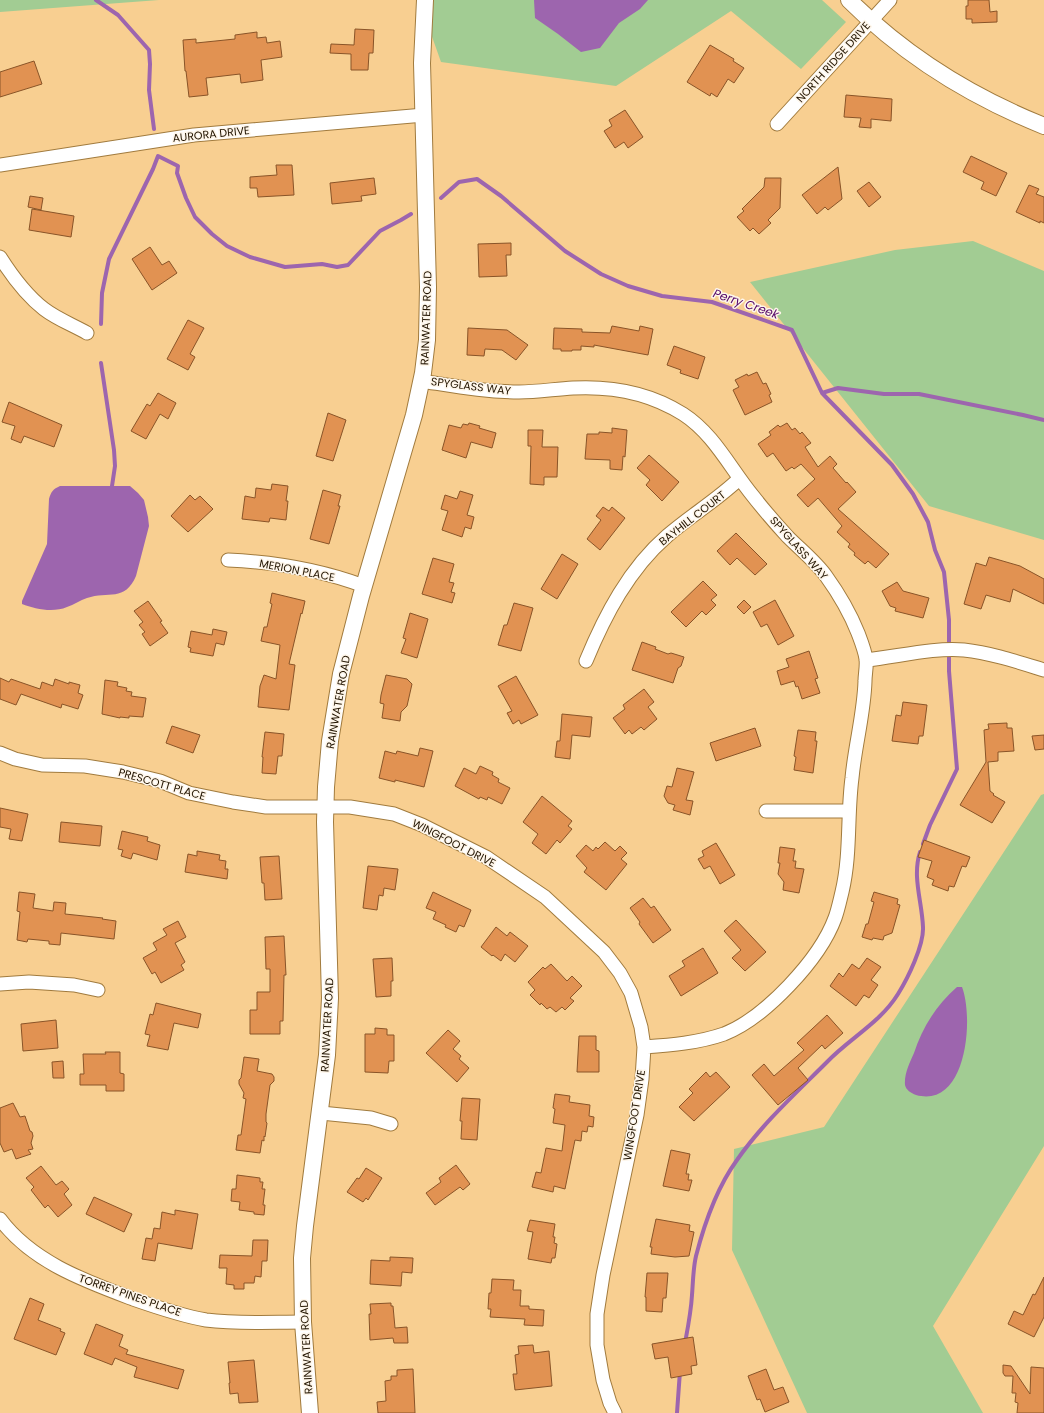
<svg xmlns="http://www.w3.org/2000/svg" width="1044" height="1413" font-family="Poppins,sans-serif">
<rect width="100%" height="100%" fill="#f8cf91"/>
<!-- green -->
<path fill="#a2cc93" d="M 0,0 L 159,0 L 0,12 Z
M 419,0 L 822,0 L 846,22 L 801,69 L 731,11 L 616,86 L 441,62 Z
M 973,241 L 1044,271 L 1044,540 L 929,506 L 750,282 L 895,250 Z
M 1044,794 L 1044,1146 L 933,1326 L 983,1413 L 807,1413 L 732,1250 L 734,1149 L 824,1127 L 1041,795 Z"/>
<!-- water -->
<path fill="#9d65ae" d="M 534,0 L 648,0 L 640,9 L 619,23 L 600,48 L 581,52 L 558,34 L 535,18 Z
M 60,486 L 130,486 L 138,493 L 144,500 L 148,517 L 149,526 L 136,576 C 125,602 108,591 87,598 C 80,600 74,605 67,607 C 53,613 35,609 22,604 L 22,601 L 47,544 L 49,499 C 51,492 53,489 60,486 Z
M 957,987 L 962,987 C 974,1018 967,1109 916,1095 C 911,1093 906,1090 905,1085 C 904,1074 910,1062 914,1053 C 922,1028 937,1004 957,987 Z"/>
<g fill="none" stroke-linecap="round" stroke-linejoin="round">
<!-- stream -->
<path stroke="#9d65ae" stroke-width="4" d="M 96,0 L 118,15 L 149,50 L 150,64 L 149,90 L 154,129
M 441,198 L 459,182 L 477,179 L 501,196 L 565,251 L 601,274 L 628,286 L 662,296 L 712,302 L 792,330 L 822,393 L 892,465 L 913,494 L 928,522 L 935,550 L 944,572 L 949,620 L 949,671 L 957,769 L 930,825 L 923,844
M 101,324 L 102,293 L 109,259 L 153,169 L 158,156 L 178,166 L 177,173 L 186,198 L 195,217 L 212,234 L 227,246 L 250,257 L 285,267 L 322,264 L 337,267 L 348,265 L 380,231 L 401,220 L 411,214
M 101,363 L 114,450 L 115,466 L 112,486
M 822,393 L 838,388 L 884,394 L 919,394 L 1023,415 L 1044,420
M 685,1343 C 688,1327 691,1312 692,1295 C 693,1283 693,1269 696,1256 C 704,1225 718,1186 737,1160 C 762,1124 796,1093 827,1062 C 850,1038 880,1023 898,994 C 908,978 924,945 923,927 C 922,901 912,877 920,852
M 677,1413 L 680,1371"/>
</g>
<!-- building -->
<path fill="#e19252" stroke="#895428" d="M 968,0 L 989,0 L 990,12 L 997,11 L 997,22 L 972,23 L 972,19 L 966,19 L 966,6 L 968,6 Z
M 355,29 L 374,30 L 373,53 L 369,53 L 368,70 L 351,70 L 351,54 L 330,53 L 331,44 L 354,45 Z
M 257,32 L 257,38 L 266,37 L 267,43 L 280,41 L 282,57 L 261,60 L 263,80 L 241,83 L 240,74 L 206,78 L 208,95 L 189,97 L 186,71 L 185,71 L 183,40 L 196,39 L 196,43 L 235,39 L 235,35 Z
M 710,45 L 734,59 L 733,61 L 744,68 L 734,83 L 728,79 L 717,97 L 711,93 L 710,96 L 687,82 Z
M 34,61 L 42,84 L 0,97 L 0,72 Z
M 846,95 L 892,99 L 891,121 L 871,119 L 871,128 L 859,127 L 861,118 L 844,117 Z
M 625,110 L 643,137 L 628,148 L 624,142 L 615,148 L 604,131 L 612,126 L 609,120 Z
M 971,156 L 1007,173 L 996,196 L 981,189 L 984,182 L 963,172 Z
M 276,165 L 292,165 L 294,195 L 258,197 L 257,188 L 250,188 L 250,177 L 277,175 Z
M 838,167 L 842,199 L 828,210 L 825,207 L 817,214 L 802,195 Z
M 374,178 L 376,194 L 361,196 L 362,201 L 332,204 L 330,183 Z
M 765,178 L 781,178 L 780,208 L 768,220 L 771,223 L 759,234 L 753,228 L 750,231 L 737,217 L 744,211 L 742,209 L 764,187 Z
M 869,182 L 881,197 L 869,207 L 857,191 Z
M 1029,185 L 1039,189 L 1036,194 L 1044,197 L 1044,223 L 1040,221 L 1040,223 L 1016,212 Z
M 30,196 L 43,198 L 41,210 L 28,207 Z
M 32,209 L 74,216 L 71,237 L 29,230 Z
M 511,243 L 511,255 L 506,255 L 507,276 L 479,277 L 478,244 Z
M 150,247 L 162,265 L 169,261 L 177,273 L 152,290 L 132,259 Z
M 188,320 L 204,328 L 190,354 L 195,357 L 188,370 L 167,359 Z
M 612,326 L 639,331 L 640,326 L 653,329 L 648,355 L 594,345 L 594,347 L 581,346 L 581,350 L 572,350 L 572,351 L 561,351 L 561,349 L 553,349 L 554,328 L 582,329 L 582,332 L 610,333 Z
M 468,328 L 507,330 L 528,345 L 516,360 L 502,350 L 485,349 L 484,356 L 467,355 Z
M 674,346 L 705,357 L 698,379 L 680,373 L 681,370 L 667,365 Z
M 757,372 L 763,384 L 766,383 L 771,394 L 769,395 L 772,402 L 745,415 L 733,390 L 739,387 L 735,380 L 747,374 L 748,376 Z
M 158,393 L 176,403 L 168,419 L 160,414 L 146,439 L 131,431 L 147,404 L 150,406 Z
M 9,402 L 62,425 L 54,447 L 24,436 L 21,443 L 11,439 L 15,426 L 2,422 Z
M 328,413 L 346,420 L 333,461 L 316,456 Z
M 469,423 L 480,426 L 479,428 L 496,433 L 492,448 L 471,442 L 466,458 L 442,450 L 449,425 L 461,428 L 463,424 L 468,425 Z
M 787,423 L 792,430 L 795,428 L 800,434 L 802,432 L 811,443 L 805,447 L 818,467 L 830,456 L 837,464 L 833,468 L 846,483 L 847,482 L 856,492 L 838,509 L 889,554 L 876,568 L 868,561 L 865,564 L 854,555 L 855,553 L 848,547 L 850,544 L 837,532 L 842,526 L 818,498 L 808,507 L 797,495 L 815,479 L 801,464 L 794,469 L 792,467 L 786,471 L 773,453 L 767,457 L 758,444 L 771,435 L 769,432 L 778,425 L 780,427 Z
M 612,428 L 627,430 L 625,457 L 623,456 L 622,470 L 610,469 L 610,460 L 585,459 L 587,434 L 599,434 L 599,432 L 612,433 Z
M 528,430 L 543,430 L 542,447 L 558,447 L 557,477 L 544,477 L 544,485 L 530,484 L 531,446 L 528,446 Z
M 649,455 L 679,482 L 662,501 L 646,485 L 650,480 L 637,468 Z
M 272,484 L 288,486 L 286,501 L 288,501 L 286,520 L 270,518 L 269,522 L 242,519 L 245,496 L 255,498 L 256,488 L 271,490 Z
M 323,490 L 341,495 L 338,506 L 340,506 L 329,544 L 310,539 Z
M 460,491 L 473,495 L 467,515 L 474,517 L 471,529 L 465,527 L 462,537 L 442,530 L 448,511 L 441,509 L 445,495 L 457,499 Z
M 190,495 L 195,500 L 200,496 L 213,509 L 188,532 L 171,516 Z
M 603,507 L 609,511 L 612,507 L 625,518 L 600,550 L 587,539 L 601,520 L 596,516 Z
M 736,533 L 767,564 L 755,575 L 737,558 L 730,565 L 717,551 Z
M 562,554 L 578,564 L 557,599 L 541,589 Z
M 989,557 L 1020,566 L 1044,579 L 1044,604 L 1013,589 L 1010,602 L 986,595 L 981,609 L 964,604 L 976,563 L 986,566 Z
M 433,558 L 454,564 L 449,582 L 454,583 L 451,592 L 455,593 L 452,603 L 422,594 Z
M 703,581 L 717,595 L 711,600 L 716,605 L 706,615 L 702,611 L 686,627 L 671,612 Z
M 897,582 L 903,591 L 929,598 L 923,618 L 895,611 L 896,608 L 890,606 L 882,591 Z
M 272,593 L 305,601 L 302,614 L 301,613 L 289,664 L 295,665 L 289,710 L 258,707 L 260,686 L 264,675 L 276,679 L 280,645 L 261,641 L 264,627 L 267,627 L 272,604 L 270,603 Z
M 744,600 L 751,607 L 744,614 L 737,607 Z
M 775,600 L 794,636 L 778,645 L 767,624 L 761,627 L 753,612 Z
M 148,601 L 162,621 L 160,622 L 168,633 L 150,646 L 142,634 L 145,632 L 139,625 L 143,622 L 134,611 Z
M 514,603 L 533,608 L 521,651 L 498,645 L 504,625 L 507,625 Z
M 410,613 L 428,619 L 417,658 L 401,653 L 406,639 L 403,638 Z
M 213,629 L 227,632 L 224,645 L 216,643 L 213,656 L 190,652 L 191,648 L 188,647 L 191,631 L 212,635 Z
M 642,642 L 656,647 L 655,649 L 668,654 L 671,653 L 684,657 L 681,666 L 678,668 L 673,683 L 632,670 Z
M 809,651 L 818,678 L 815,679 L 820,693 L 802,699 L 798,686 L 796,687 L 794,681 L 781,685 L 777,671 L 789,667 L 786,659 Z
M 386,675 L 407,679 L 412,684 L 407,706 L 401,712 L 400,721 L 382,718 L 384,704 L 380,703 L 381,695 Z
M 516,676 L 538,715 L 521,724 L 519,720 L 513,724 L 507,713 L 512,711 L 498,686 Z
M 0,678 L 9,682 L 11,679 L 40,689 L 42,682 L 53,686 L 55,679 L 69,684 L 69,682 L 80,685 L 78,693 L 83,695 L 78,709 L 62,704 L 61,708 L 21,694 L 16,705 L 0,699 Z
M 105,680 L 118,682 L 117,686 L 127,688 L 126,691 L 132,692 L 131,696 L 146,698 L 143,717 L 129,716 L 129,718 L 120,717 L 120,718 L 102,714 Z
M 644,689 L 654,702 L 648,707 L 657,719 L 644,730 L 641,727 L 632,734 L 629,730 L 625,734 L 613,718 L 625,709 L 623,705 Z
M 903,702 L 927,705 L 923,736 L 919,736 L 918,744 L 892,741 L 896,715 L 901,716 Z
M 562,714 L 592,717 L 590,737 L 572,735 L 570,759 L 555,757 L 557,741 L 560,741 Z
M 1007,723 L 1007,728 L 1012,728 L 1014,751 L 998,752 L 998,761 L 988,762 L 990,791 L 994,794 L 993,795 L 1005,802 L 992,823 L 960,805 L 986,762 L 984,730 L 989,729 L 988,724 Z
M 172,726 L 200,735 L 193,753 L 166,743 Z
M 755,728 L 761,746 L 716,761 L 710,743 Z
M 798,730 L 816,732 L 815,741 L 817,741 L 813,773 L 794,770 L 796,757 L 794,756 Z
M 265,732 L 284,734 L 282,756 L 278,756 L 276,774 L 262,773 L 263,757 L 262,757 Z
M 1044,735 L 1044,749 L 1035,750 L 1032,736 Z
M 420,748 L 433,751 L 424,787 L 395,780 L 395,782 L 379,778 L 385,751 L 396,754 L 397,751 L 418,756 Z
M 480,766 L 493,772 L 492,775 L 499,779 L 498,782 L 510,788 L 502,804 L 488,797 L 487,800 L 480,797 L 479,799 L 455,786 L 464,768 L 476,774 Z
M 677,768 L 694,772 L 686,800 L 693,801 L 690,815 L 673,810 L 675,805 L 668,803 L 664,796 L 667,786 L 672,787 Z
M 542,796 L 572,821 L 568,826 L 572,829 L 560,843 L 557,840 L 546,854 L 532,843 L 538,834 L 523,822 Z
M 0,808 L 28,814 L 22,841 L 9,839 L 11,829 L 0,827 Z
M 61,822 L 102,826 L 100,846 L 59,842 Z
M 122,831 L 148,837 L 147,841 L 160,845 L 157,860 L 133,853 L 131,859 L 121,856 L 123,850 L 118,849 Z
M 924,840 L 970,857 L 966,867 L 962,866 L 954,887 L 949,886 L 948,891 L 932,885 L 934,880 L 927,877 L 932,861 L 918,857 Z
M 605,842 L 615,851 L 620,846 L 627,853 L 621,859 L 627,864 L 606,890 L 584,872 L 587,868 L 576,856 L 586,845 L 593,851 L 596,847 L 598,849 Z
M 716,843 L 735,875 L 720,884 L 710,866 L 704,869 L 698,859 L 704,856 L 702,851 Z
M 780,847 L 795,849 L 793,861 L 796,861 L 795,868 L 804,869 L 799,893 L 783,890 L 784,882 L 778,874 L 780,863 L 778,863 Z
M 197,851 L 220,855 L 219,860 L 226,861 L 225,869 L 228,869 L 227,879 L 185,872 L 188,854 L 197,856 Z
M 279,856 L 282,899 L 265,900 L 264,883 L 262,883 L 260,857 Z
M 368,866 L 398,869 L 395,890 L 384,888 L 383,896 L 379,895 L 377,910 L 363,908 Z
M 19,892 L 35,894 L 33,908 L 53,911 L 54,902 L 66,903 L 65,914 L 103,918 L 102,919 L 116,921 L 114,939 L 61,933 L 60,945 L 49,944 L 49,941 L 28,939 L 27,942 L 17,940 L 20,912 L 17,911 Z
M 433,892 L 471,910 L 464,927 L 459,925 L 456,932 L 445,927 L 446,925 L 433,919 L 436,912 L 426,908 Z
M 874,892 L 898,899 L 897,904 L 900,905 L 892,933 L 884,936 L 883,940 L 873,938 L 872,940 L 862,937 L 866,924 L 868,924 L 874,902 L 871,901 Z
M 643,898 L 651,908 L 654,906 L 671,930 L 653,943 L 639,924 L 640,922 L 630,908 Z
M 736,920 L 766,952 L 745,971 L 732,958 L 741,950 L 724,931 Z
M 178,921 L 186,937 L 175,943 L 185,962 L 181,965 L 184,970 L 161,983 L 155,972 L 152,974 L 143,958 L 157,950 L 153,943 L 167,935 L 163,929 Z
M 496,927 L 507,936 L 510,932 L 528,946 L 515,962 L 505,954 L 501,961 L 493,955 L 492,956 L 481,947 Z
M 284,936 L 286,975 L 284,975 L 283,1021 L 280,1021 L 280,1034 L 250,1034 L 250,1010 L 257,1010 L 257,992 L 270,992 L 270,969 L 266,969 L 265,937 Z
M 703,948 L 718,973 L 681,996 L 669,976 L 685,966 L 682,961 Z
M 392,958 L 393,981 L 391,981 L 391,996 L 376,997 L 373,959 Z
M 867,958 L 881,967 L 871,980 L 878,985 L 869,998 L 864,995 L 856,1006 L 830,986 L 839,973 L 843,977 L 852,964 L 859,969 Z
M 551,964 L 567,981 L 572,976 L 582,986 L 570,998 L 574,1001 L 565,1010 L 562,1007 L 556,1012 L 550,1007 L 547,1009 L 541,1003 L 540,1005 L 530,995 L 535,990 L 528,982 L 543,967 L 545,969 Z
M 156,1003 L 201,1014 L 198,1028 L 174,1023 L 168,1050 L 147,1046 L 150,1035 L 145,1034 L 150,1014 L 153,1015 Z
M 827,1015 L 843,1033 L 825,1049 L 822,1045 L 798,1068 L 808,1080 L 778,1105 L 752,1075 L 764,1064 L 774,1076 L 804,1050 L 797,1043 Z
M 56,1020 L 58,1048 L 23,1051 L 21,1024 Z
M 375,1028 L 387,1029 L 387,1035 L 394,1035 L 394,1061 L 389,1061 L 388,1073 L 365,1072 L 365,1034 L 375,1034 Z
M 448,1030 L 460,1041 L 453,1049 L 461,1056 L 459,1059 L 469,1068 L 457,1082 L 426,1053 Z
M 579,1036 L 596,1036 L 596,1050 L 599,1051 L 599,1072 L 577,1072 Z
M 105,1052 L 120,1052 L 120,1073 L 124,1074 L 124,1091 L 106,1091 L 106,1085 L 80,1085 L 80,1074 L 84,1074 L 83,1054 L 106,1054 Z
M 244,1057 L 259,1059 L 257,1071 L 272,1074 L 274,1077 L 274,1081 L 270,1085 L 266,1114 L 266,1122 L 267,1123 L 265,1137 L 264,1136 L 264,1141 L 262,1140 L 260,1153 L 236,1150 L 238,1135 L 241,1135 L 246,1099 L 243,1098 L 244,1093 L 239,1084 L 239,1080 L 241,1078 Z
M 63,1061 L 64,1078 L 53,1078 L 52,1062 Z
M 706,1072 L 710,1077 L 716,1072 L 730,1087 L 694,1121 L 679,1107 L 693,1093 L 689,1089 Z
M 555,1094 L 570,1096 L 569,1102 L 590,1105 L 589,1116 L 594,1117 L 593,1127 L 588,1126 L 587,1132 L 582,1131 L 581,1141 L 575,1140 L 565,1189 L 554,1186 L 553,1192 L 532,1187 L 536,1172 L 541,1173 L 546,1148 L 562,1151 L 565,1125 L 553,1123 L 555,1109 L 553,1108 Z
M 462,1098 L 480,1099 L 477,1140 L 461,1139 L 462,1121 L 460,1121 Z
M 13,1103 L 20,1117 L 25,1116 L 30,1131 L 32,1132 L 33,1136 L 31,1143 L 33,1149 L 28,1150 L 31,1154 L 16,1159 L 12,1149 L 4,1152 L 0,1143 L 0,1108 Z
M 671,1150 L 690,1154 L 686,1174 L 689,1174 L 688,1180 L 692,1180 L 689,1191 L 663,1186 Z
M 456,1165 L 470,1184 L 463,1190 L 460,1187 L 435,1205 L 426,1193 L 441,1182 L 439,1178 Z
M 41,1166 L 56,1185 L 62,1181 L 69,1189 L 64,1194 L 72,1205 L 58,1217 L 48,1205 L 45,1208 L 31,1190 L 34,1187 L 26,1178 Z
M 366,1168 L 382,1178 L 368,1200 L 366,1198 L 363,1202 L 347,1192 L 357,1178 L 359,1179 Z
M 237,1175 L 260,1178 L 260,1182 L 263,1182 L 262,1189 L 265,1189 L 263,1205 L 265,1205 L 264,1215 L 254,1214 L 254,1212 L 239,1210 L 240,1202 L 231,1201 L 232,1189 L 236,1189 Z
M 94,1197 L 132,1214 L 124,1232 L 86,1214 Z
M 175,1210 L 198,1214 L 192,1249 L 158,1243 L 155,1261 L 142,1259 L 146,1238 L 152,1239 L 154,1228 L 160,1229 L 162,1212 L 175,1215 Z
M 656,1219 L 690,1225 L 689,1231 L 694,1232 L 689,1256 L 675,1257 L 651,1254 L 652,1247 L 650,1247 Z
M 530,1220 L 555,1224 L 553,1237 L 555,1237 L 554,1243 L 557,1244 L 555,1258 L 552,1258 L 551,1263 L 528,1259 L 533,1232 L 527,1231 Z
M 253,1240 L 268,1240 L 267,1261 L 262,1261 L 261,1277 L 255,1276 L 254,1283 L 244,1283 L 244,1289 L 234,1289 L 234,1285 L 226,1284 L 227,1268 L 219,1268 L 220,1255 L 252,1256 Z
M 390,1257 L 413,1258 L 412,1273 L 402,1272 L 401,1286 L 370,1284 L 371,1260 L 390,1261 Z
M 647,1273 L 668,1273 L 666,1298 L 663,1298 L 662,1312 L 646,1311 L 646,1297 L 645,1297 Z
M 1044,1277 L 1044,1317 L 1034,1337 L 1008,1324 L 1014,1311 L 1023,1315 L 1033,1294 L 1035,1295 Z
M 492,1279 L 514,1280 L 513,1290 L 521,1290 L 520,1306 L 529,1306 L 529,1309 L 544,1310 L 543,1326 L 524,1325 L 525,1319 L 490,1317 L 491,1309 L 488,1309 L 489,1293 L 491,1293 Z
M 30,1298 L 44,1304 L 38,1320 L 61,1329 L 60,1331 L 65,1333 L 56,1355 L 14,1339 Z
M 391,1303 L 391,1306 L 393,1306 L 395,1328 L 407,1327 L 408,1343 L 394,1343 L 393,1338 L 370,1340 L 369,1314 L 371,1314 L 370,1304 Z
M 96,1324 L 123,1335 L 119,1346 L 128,1350 L 126,1354 L 184,1370 L 178,1389 L 134,1377 L 137,1367 L 115,1358 L 112,1365 L 84,1354 Z
M 693,1337 L 697,1365 L 691,1366 L 692,1374 L 671,1378 L 668,1357 L 655,1359 L 652,1344 Z
M 533,1345 L 534,1353 L 549,1351 L 552,1386 L 515,1390 L 513,1374 L 517,1374 L 515,1355 L 519,1354 L 518,1346 Z
M 254,1360 L 258,1402 L 239,1403 L 238,1393 L 230,1394 L 229,1383 L 230,1383 L 228,1362 Z
M 1003,1365 L 1011,1366 L 1030,1394 L 1031,1367 L 1044,1368 L 1044,1413 L 1017,1413 L 1018,1403 L 1015,1402 L 1016,1393 L 1012,1393 L 1013,1376 L 1005,1376 L 1003,1373 Z
M 413,1369 L 415,1413 L 378,1413 L 377,1402 L 386,1401 L 385,1381 L 391,1380 L 391,1376 L 397,1376 L 397,1370 Z
M 766,1369 L 774,1390 L 783,1387 L 789,1402 L 765,1412 L 760,1399 L 757,1400 L 748,1376 Z"/>
<g fill="none" stroke-linecap="round" stroke-linejoin="round">
<!-- minor casing -->
<g stroke="#a17b3e" stroke-width="15">
<path id="minor" d="M 777,124 L 890,0
M 0,165 L 194,135 L 424,115
M 0,257 C 12,276 26,295 44,309 C 57,319 73,325 87,333
M 421,381 C 454,386 486,392 519,392 C 537,392 555,389 573,388 C 611,386 650,393 683,414 C 714,434 730,468 753,496 C 764,510 776,524 788,537 C 801,550 816,562 826,576 C 839,594 850,613 858,633 C 861,641 865,651 866,659 C 867,666 865,674 865,681 C 864,714 855,745 852,778 C 847,816 851,854 842,892 C 840,900 838,910 835,918 C 820,959 765,1018 724,1034 C 698,1043 671,1045 644,1047
M 228,560 C 274,562 321,570 364,586
M 866,660 C 896,657 935,647 964,650 C 991,653 1018,662 1044,670
M 586,661 C 605,615 629,569 667,536 C 690,516 717,500 739,479
M 0,753 L 15,759 L 42,765 L 85,766 L 123,772 L 160,781 L 189,793 L 233,802 L 266,807 L 350,807 L 394,814 L 422,825 L 486,857 L 545,897 L 604,952 L 620,973 L 631,993 L 641,1027 L 644,1047 L 642,1079 L 637,1115 L 603,1275 L 597,1314 L 597,1345 L 603,1380 L 610,1403 L 615,1413
M 766,811 L 849,811
M 0,984 L 29,982 L 74,985 L 98,990
M 321,1113 L 371,1118 L 391,1124
M 0,1219 C 32,1262 85,1281 133,1299 C 156,1307 182,1316 206,1320 C 238,1324 271,1322 303,1322"/>
</g>
<!-- tertiary casing -->
<g stroke="#a17b3e" stroke-width="18">
<path id="tertiary" d="M 849,0 C 904,55 972,97 1044,126
M 310,1413 L 303,1322 L 302,1258 L 305,1226 L 327,1055 L 330,998 L 325,822 L 326,787 L 330,741 L 341,674 L 361,596 L 414,415 L 423,373 L 427,340 L 428,287 L 422,63 L 425,0"/>
</g>
<!-- minor -->
<use href="#minor" stroke="#fff" stroke-width="13"/>
<!-- tertiary -->
<use href="#tertiary" stroke="#fff" stroke-width="16"/>
</g>
<g text-anchor="middle" stroke-width="3" stroke-linejoin="round" paint-order="stroke">
<!-- street labels -->
<g font-size="11" fill="#221400" stroke="#fef6ea">
<text transform="translate(833 62) rotate(-48)" y="4">NORTH RIDGE DRIVE</text>
<text transform="translate(211 134) rotate(-6)" y="4">AURORA DRIVE</text>
<text transform="translate(426 318) rotate(-88)" y="4">RAINWATER ROAD</text>
<text transform="translate(471 386) rotate(7)" y="4">SPYGLASS WAY</text>
<text transform="translate(692 518) rotate(-38)" y="4">BAYHILL COURT</text>
<text transform="translate(799 548) rotate(48)" y="4">SPYGLASS WAY</text>
<text transform="translate(297 570) rotate(11)" y="4">MERION PLACE</text>
<text transform="translate(338 702) rotate(-80)" y="4">RAINWATER ROAD</text>
<text transform="translate(162 784) rotate(16)" y="4">PRESCOTT PLACE</text>
<text transform="translate(454 843) rotate(27)" y="4">WINGFOOT DRIVE</text>
<text transform="translate(327 1025) rotate(-87)" y="4">RAINWATER ROAD</text>
<text transform="translate(634 1115) rotate(-81)" y="4">WINGFOOT DRIVE</text>
<text transform="translate(130 1295) rotate(19)" y="4">TORREY PINES PLACE</text>
<text transform="translate(306 1347) rotate(-93)" y="4">RAINWATER ROAD</text>
</g>
<!-- water labels -->
<g font-size="12" font-style="italic" fill="#560969" stroke="#fef6ea">
<text transform="translate(746 304) rotate(19)" y="4">Perry Creek</text>
</g>
</g>
</svg>
